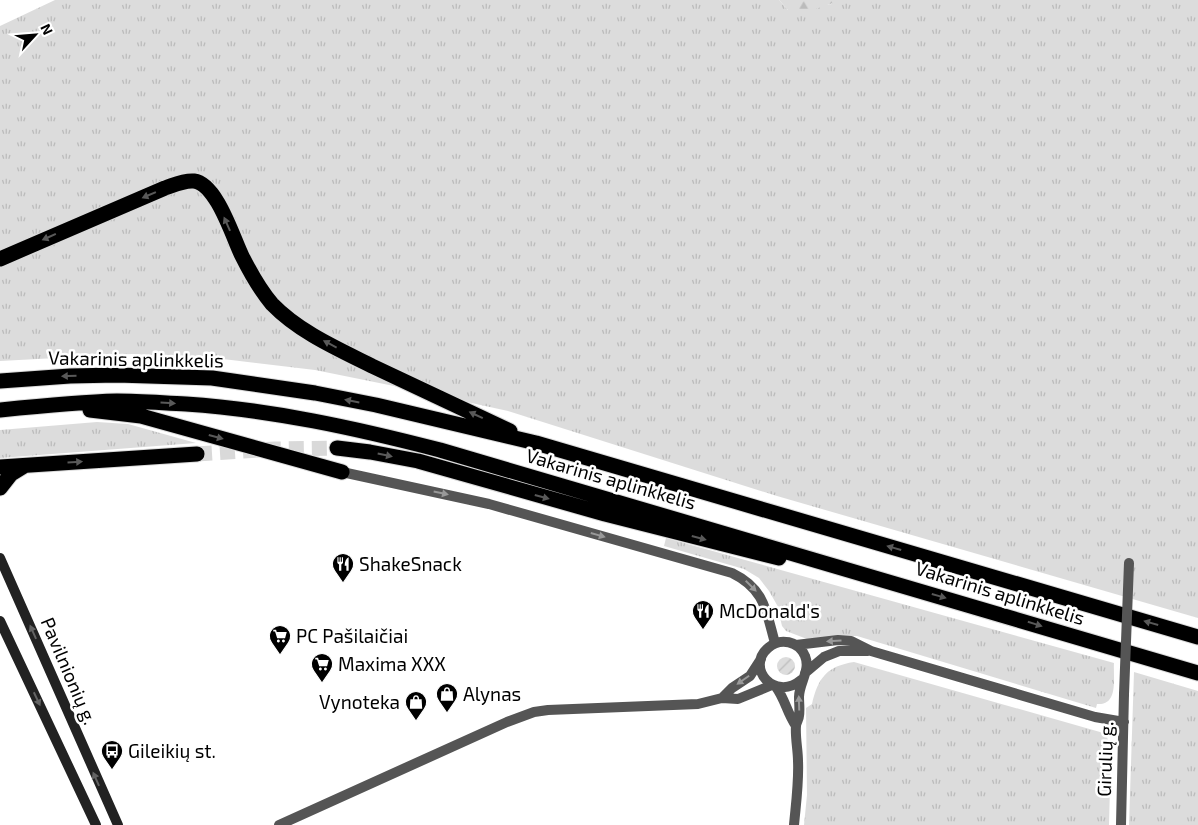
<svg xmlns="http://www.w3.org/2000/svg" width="1198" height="825" font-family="'Exo 2',sans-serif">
<defs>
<pattern id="grass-tufts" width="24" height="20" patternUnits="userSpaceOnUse" patternTransform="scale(1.25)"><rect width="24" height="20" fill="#dcdcdc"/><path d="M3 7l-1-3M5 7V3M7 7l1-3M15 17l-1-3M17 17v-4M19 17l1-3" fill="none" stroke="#bbb"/></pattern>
<pattern id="forest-firs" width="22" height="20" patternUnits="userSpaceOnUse" patternTransform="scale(1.25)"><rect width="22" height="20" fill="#dcdcdc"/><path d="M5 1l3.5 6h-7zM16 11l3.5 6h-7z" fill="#bbb"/></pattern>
<pattern id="garden-furrows" width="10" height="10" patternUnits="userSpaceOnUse" patternTransform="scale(1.25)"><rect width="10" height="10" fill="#dcdcdc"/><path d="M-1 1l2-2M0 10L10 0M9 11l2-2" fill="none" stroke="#bbb"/></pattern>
</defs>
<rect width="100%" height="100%" fill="#fff"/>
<!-- grass -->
<path fill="url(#grass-tufts)" d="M 55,0 L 779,0 L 788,10 L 832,4 L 832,0 L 1198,0 L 1198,618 L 777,496 L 508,411 L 394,386 L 315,370 L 223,359 L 132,354 L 0,361 L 0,26 Z
M 97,422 L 128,424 L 196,443 L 0,458 L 0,430 Z
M 666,538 L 1114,663 C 1113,677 1119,706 1097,704 L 1096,708 L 857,636 L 840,636 L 807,639 L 786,631 L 782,626 L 777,605 L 769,591 L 759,578 L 744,569 L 664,546 Z
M 854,662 L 1100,732 L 1107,737 L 1111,749 L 1109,825 L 804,825 L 807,795 L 806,708 L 812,704 C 818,678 827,666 854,662 Z
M 1134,672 L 1198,691 L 1198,825 L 1129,825 Z"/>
<!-- forest -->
<path fill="url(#forest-firs)" d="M 779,0 L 832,0 L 833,3 L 807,12 L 788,10 Z"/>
<!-- garden -->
<path fill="url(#garden-furrows)" d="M777 666a9 9 0 1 1 18 0a9 9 0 1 1-18 0Z"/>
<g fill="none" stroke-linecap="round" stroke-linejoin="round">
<!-- highway-tunnel -->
<path stroke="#d9d9d9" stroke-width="15" stroke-dasharray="15 8" stroke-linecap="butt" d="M 197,454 L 275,449 L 337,448"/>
<!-- highway casing -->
<g stroke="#dbdbdb" stroke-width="17">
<path id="highway" d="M 0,259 L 165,188 C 174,185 184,180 194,181 C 217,184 233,238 242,256 C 250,272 260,290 272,304 C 299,332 338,349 372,366 C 418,388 464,409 510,431
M 0,381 L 70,376 L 117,375 L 212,378 L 315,393 L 376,405 L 536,443 L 1198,637
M 0,410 C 39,406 78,402 117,401 C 140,401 163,403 186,404 C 273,410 355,428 440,450 L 1198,673
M 90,410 L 141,416 L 342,472
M 337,448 L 370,452 L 418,461 L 605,514 L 779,558
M 0,467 L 197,454
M 0,488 L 11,474 L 24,466"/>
</g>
<!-- street -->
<path stroke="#555" stroke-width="10" d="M 342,472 L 489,504 L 732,573 C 765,589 766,611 775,643
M 796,645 L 838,640 L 851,641 L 871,651 L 1095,717 L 1124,722
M 805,673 L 824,657 L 839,651 L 868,651
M 776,687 C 785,699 787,713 796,726
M 722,698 L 732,688 L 750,676 L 761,659
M 279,825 L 507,722 L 534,712 L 548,710 L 698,704 L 722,698 L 738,699 L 772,685
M 794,825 C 796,803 799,782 798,761 C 798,750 795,737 796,726 C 796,723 799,719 799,716 C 800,710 799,703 799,697 C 799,683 811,670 805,656 C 799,641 780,637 768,648 C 745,668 775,702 801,680
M 1121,825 L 1124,694"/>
<!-- secondary -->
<path stroke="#222" stroke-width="10" d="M 0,558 L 118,825
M 0,621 L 96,825"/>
<!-- highway -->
<use href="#highway" stroke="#000" stroke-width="15"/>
<!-- street-bridge -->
<path stroke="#555" stroke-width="10" d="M 1124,694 L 1129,563"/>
</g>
<!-- one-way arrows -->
<defs><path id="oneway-solid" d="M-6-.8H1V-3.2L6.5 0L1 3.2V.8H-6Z" transform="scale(1.25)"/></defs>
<g fill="#595959">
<use href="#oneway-solid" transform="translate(149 195) rotate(157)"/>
<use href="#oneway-solid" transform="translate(227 224) rotate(-114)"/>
<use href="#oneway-solid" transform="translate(49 237) rotate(156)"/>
<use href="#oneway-solid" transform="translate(330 344) rotate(-152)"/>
<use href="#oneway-solid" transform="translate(69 376) rotate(178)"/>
<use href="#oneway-solid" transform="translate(352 401) rotate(-169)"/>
<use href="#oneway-solid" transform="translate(168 403) rotate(3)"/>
<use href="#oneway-solid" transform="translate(476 415) rotate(-155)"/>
<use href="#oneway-solid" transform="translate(216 437) rotate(15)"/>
<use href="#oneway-solid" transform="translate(385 455) rotate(12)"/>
<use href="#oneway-solid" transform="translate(75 462) rotate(-3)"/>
<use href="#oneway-solid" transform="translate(542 497) rotate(15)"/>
<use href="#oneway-solid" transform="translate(699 538) rotate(15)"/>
<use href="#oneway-solid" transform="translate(894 548) rotate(-164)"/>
<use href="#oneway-solid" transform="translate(939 596) rotate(16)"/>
<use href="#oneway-solid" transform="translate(1151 623) rotate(-164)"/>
<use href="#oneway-solid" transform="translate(1035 624) rotate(17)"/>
</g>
<g fill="#999">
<use href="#oneway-solid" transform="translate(441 493) rotate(12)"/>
<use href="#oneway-solid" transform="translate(598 535) rotate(16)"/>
<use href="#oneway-solid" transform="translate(751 586) rotate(45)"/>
<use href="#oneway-solid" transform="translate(834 641) rotate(176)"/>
<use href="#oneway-solid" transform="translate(743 680) rotate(145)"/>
<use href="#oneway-solid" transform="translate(799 703) rotate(-92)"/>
</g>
<g fill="#646464">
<use href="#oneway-solid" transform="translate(33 632) rotate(-114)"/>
<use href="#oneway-solid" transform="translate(37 699) rotate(65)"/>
<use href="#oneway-solid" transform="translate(96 779) rotate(-114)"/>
</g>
<!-- icons -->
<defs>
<g id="restaurant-pin" transform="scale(1.125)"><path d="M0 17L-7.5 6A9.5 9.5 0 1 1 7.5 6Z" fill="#000" stroke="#fff"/><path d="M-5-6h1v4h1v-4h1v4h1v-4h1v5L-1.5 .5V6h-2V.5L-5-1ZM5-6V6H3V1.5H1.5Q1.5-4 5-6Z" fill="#fff"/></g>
<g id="supermarket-pin" transform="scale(1.125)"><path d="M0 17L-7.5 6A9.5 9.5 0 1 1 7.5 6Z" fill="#000" stroke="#fff"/><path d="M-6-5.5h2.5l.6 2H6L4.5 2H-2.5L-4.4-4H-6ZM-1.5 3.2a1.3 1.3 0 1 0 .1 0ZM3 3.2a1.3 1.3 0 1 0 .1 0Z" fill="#fff"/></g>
<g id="shop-pin" transform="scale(1.125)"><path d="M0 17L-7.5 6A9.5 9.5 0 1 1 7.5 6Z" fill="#000" stroke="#fff"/><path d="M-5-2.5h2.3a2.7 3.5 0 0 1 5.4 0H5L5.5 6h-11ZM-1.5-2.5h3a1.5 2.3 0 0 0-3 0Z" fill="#fff"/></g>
<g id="bus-pin" transform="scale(1.125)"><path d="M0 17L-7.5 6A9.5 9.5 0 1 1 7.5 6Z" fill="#000" stroke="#fff"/><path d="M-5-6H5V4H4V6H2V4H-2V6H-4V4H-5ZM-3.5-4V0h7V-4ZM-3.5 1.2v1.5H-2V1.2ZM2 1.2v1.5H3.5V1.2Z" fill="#fff"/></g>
</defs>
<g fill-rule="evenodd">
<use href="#restaurant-pin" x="343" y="564"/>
<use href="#restaurant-pin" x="703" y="611"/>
<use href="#supermarket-pin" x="280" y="636"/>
<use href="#supermarket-pin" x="322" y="664"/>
<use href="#shop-pin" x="447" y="694"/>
<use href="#shop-pin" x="416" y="702"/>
<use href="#bus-pin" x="112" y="751"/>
</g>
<g text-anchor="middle" stroke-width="5" stroke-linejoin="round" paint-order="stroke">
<!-- street labels -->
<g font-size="19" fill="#000" stroke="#fff">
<text transform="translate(136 359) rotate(1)" y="7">Vakarinis aplinkkelis</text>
<text transform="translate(611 479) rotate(16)" y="7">Vakarinis aplinkkelis</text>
<text transform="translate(1000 593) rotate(17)" y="7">Vakarinis aplinkkelis</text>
<text transform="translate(69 671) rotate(67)" y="7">Pavilnionių g.</text>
<text transform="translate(1105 759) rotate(-88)" y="7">Girulių g.</text>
</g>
<!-- poi labels -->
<g font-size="19" fill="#000" stroke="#fff" text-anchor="start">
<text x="359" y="571">ShakeSnack</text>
<text x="719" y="618">McDonald's</text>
<text x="296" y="643">PC Pašilaičiai</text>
<text x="338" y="671">Maxima XXX</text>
<text x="463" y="701">Alynas</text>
<text x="400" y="709" text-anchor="end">Vynoteka</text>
<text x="128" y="758">Gileikių st.</text>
</g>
</g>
<!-- north arrow -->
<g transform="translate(35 35) rotate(64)" stroke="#ffffff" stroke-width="4" paint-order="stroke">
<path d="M0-4L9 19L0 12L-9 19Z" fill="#000000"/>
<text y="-8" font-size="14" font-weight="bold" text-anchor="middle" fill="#000000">N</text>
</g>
</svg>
